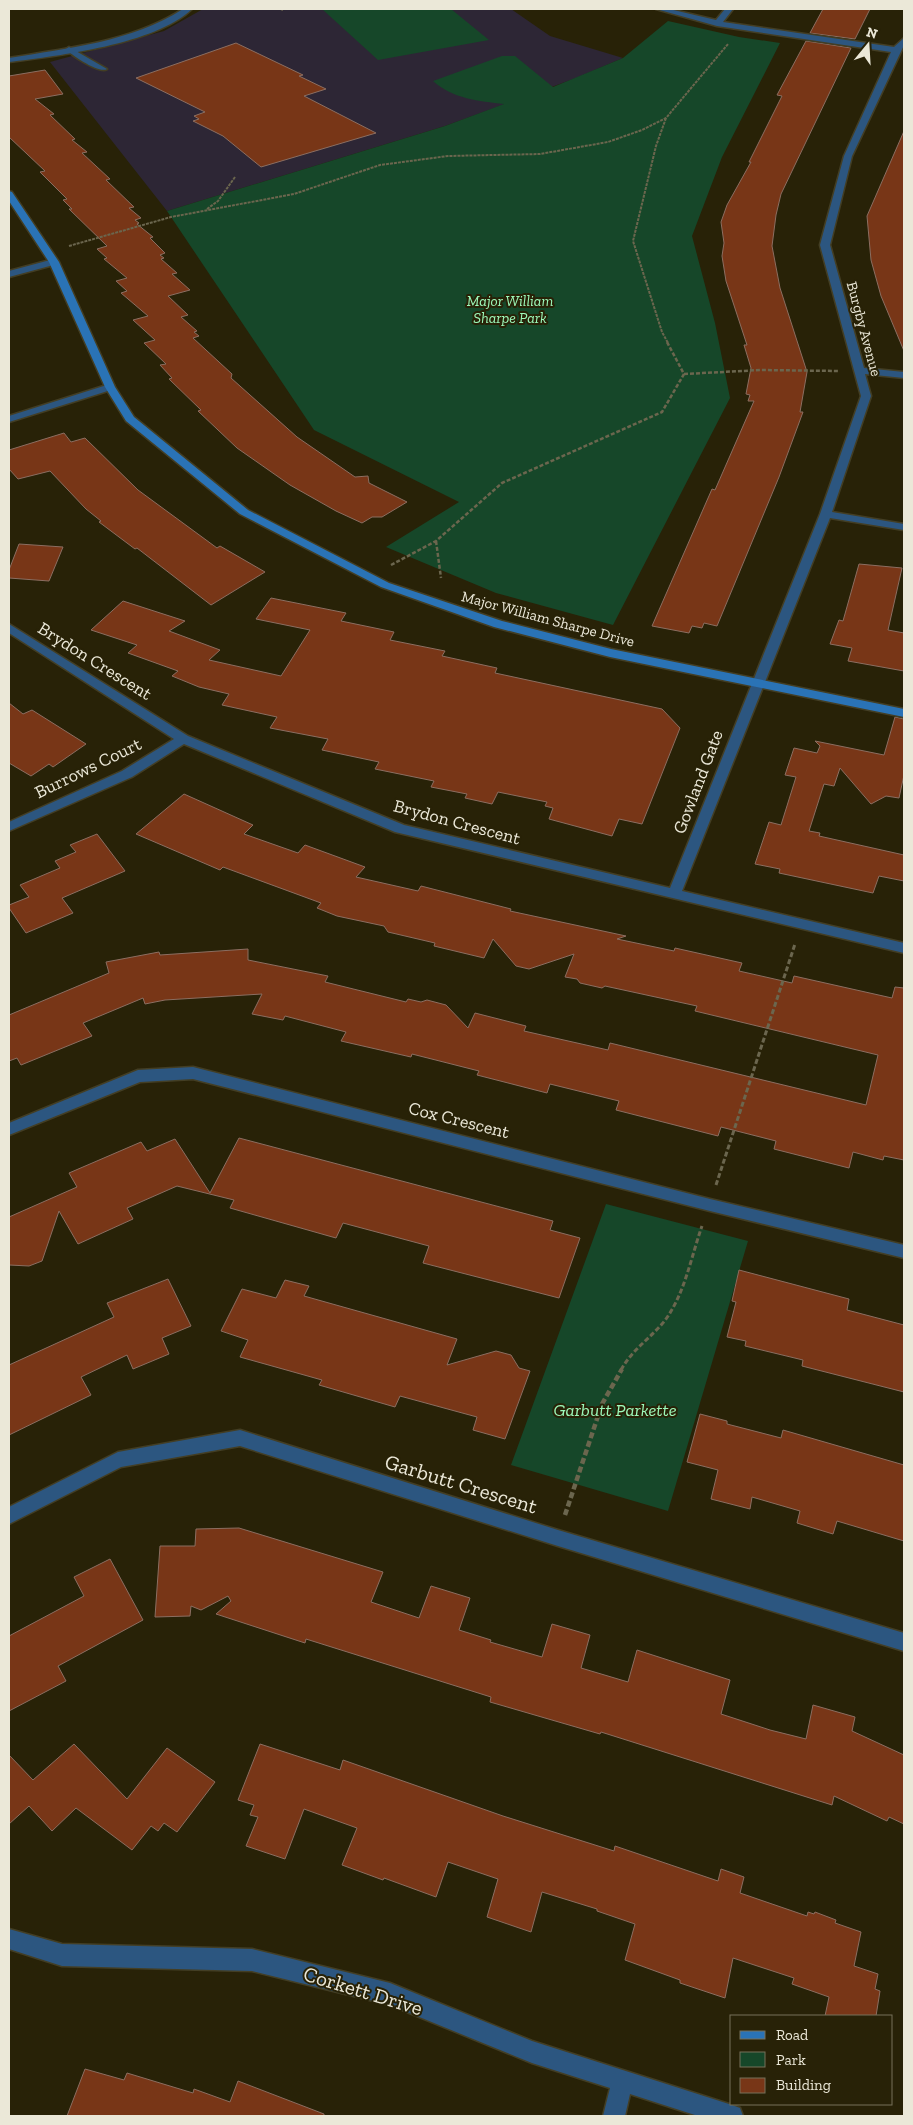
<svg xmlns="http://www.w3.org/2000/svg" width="913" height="2125" font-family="'Zilla Slab',serif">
<rect width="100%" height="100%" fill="#282207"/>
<!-- education -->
<path fill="#2d2635" d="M 203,9 L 511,9 L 550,36 L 623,58 L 576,78 L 445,126 L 167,211 L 50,62 L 164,31 Z"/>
<!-- green -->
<path fill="#164729" d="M 322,9 L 451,9 L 489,40 L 378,60 Z
M 668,21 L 739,37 L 780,43 L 722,157 L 692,236 L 715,323 L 730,398 L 613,625 L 496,593 L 386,547 L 459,502 L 314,430 L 167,211 L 445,126 L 504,104 C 479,101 453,99 433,81 L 502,56 L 515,56 L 553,87 L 623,58 Z
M 606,1204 L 748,1241 L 668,1511 L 511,1465 Z"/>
<!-- building -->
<path fill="#783617" stroke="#8b6e61" d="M 823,9 L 870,9 L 855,39 L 810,33 Z
M 806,41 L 851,48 L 781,194 L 776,215 L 772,246 L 780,288 L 807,372 L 800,412 L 803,412 L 779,477 L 717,626 L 704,623 L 702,628 L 692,626 L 689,633 L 652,626 L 712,489 L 715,490 L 754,401 L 748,401 L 750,395 L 746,394 L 751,368 L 744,345 L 747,345 L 726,281 L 722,256 L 724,243 L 721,222 L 727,205 L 751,162 L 749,162 L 782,96 L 777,95 Z
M 236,43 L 303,75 L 299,76 L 326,89 L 304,96 L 376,133 L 261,167 L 223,136 L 193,121 L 199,119 L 194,116 L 205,112 L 136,78 Z
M 45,70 L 63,94 L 35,99 L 54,114 L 50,115 L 75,139 L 72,140 L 87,152 L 82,153 L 110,179 L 106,180 L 134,207 L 129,208 L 141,218 L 135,220 L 139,223 L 137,224 L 153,237 L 150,238 L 165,253 L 160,255 L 164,258 L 161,259 L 177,273 L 172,274 L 190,290 L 168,296 L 188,315 L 181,317 L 197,331 L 194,332 L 199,336 L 193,338 L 232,374 L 231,378 L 297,437 L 355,477 L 368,476 L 369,483 L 407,502 L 382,517 L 372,517 L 362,523 L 336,511 L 290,485 L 237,448 L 198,411 L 201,410 L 169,379 L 172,378 L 160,365 L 166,364 L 144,343 L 155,340 L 133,320 L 148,316 L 121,293 L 127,291 L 116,281 L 127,278 L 104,259 L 107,258 L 97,249 L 107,246 L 69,209 L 72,209 L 63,200 L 67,199 L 40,172 L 45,171 L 9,137 L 9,76 Z
M 904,131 L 904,351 L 881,296 L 871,260 L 867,216 Z
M 64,433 L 71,442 L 85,438 L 138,490 L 217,548 L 220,546 L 265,572 L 211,605 L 137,548 L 135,549 L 99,522 L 101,521 L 86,509 L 50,471 L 18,479 L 9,469 L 9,450 Z
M 19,544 L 63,547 L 49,581 L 9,578 L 9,570 Z
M 859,564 L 902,568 L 888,630 L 904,633 L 904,671 L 848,661 L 852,648 L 830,644 L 839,620 L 843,621 Z
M 271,598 L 346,613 L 341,621 L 394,632 L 390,640 L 445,651 L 442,656 L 497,668 L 495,673 L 662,709 L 680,728 L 642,824 L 619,819 L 612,836 L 549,819 L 553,808 L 545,806 L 547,802 L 498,792 L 492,804 L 465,798 L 467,794 L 431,787 L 434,781 L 375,769 L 379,762 L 322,750 L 328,739 L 270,728 L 277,717 L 222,705 L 229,694 L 199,687 L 172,676 L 178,671 L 128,653 L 137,645 L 91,630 L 123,601 L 185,621 L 169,631 L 220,650 L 209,660 L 281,676 L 310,630 L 256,619 Z
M 9,703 L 23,714 L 32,710 L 86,744 L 53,767 L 49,764 L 31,776 L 9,763 Z
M 895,717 L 904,719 L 904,775 L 899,798 L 886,796 L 871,804 L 840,768 L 834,786 L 824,784 L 809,831 L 820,833 L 819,836 L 904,855 L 904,881 L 879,876 L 873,893 L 779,873 L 780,869 L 755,864 L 769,822 L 781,825 L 796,777 L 785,775 L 794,748 L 817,753 L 820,746 L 815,741 L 884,755 Z
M 184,794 L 253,825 L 244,834 L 298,853 L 305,845 L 365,867 L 356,877 L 418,891 L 421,886 L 511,909 L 510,911 L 626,936 L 617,939 L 674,951 L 675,948 L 742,963 L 739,971 L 792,983 L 794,976 L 892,998 L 895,987 L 904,988 L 904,1160 L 884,1156 L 883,1160 L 853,1152 L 849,1168 L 774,1149 L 776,1141 L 721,1127 L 718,1136 L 616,1110 L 619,1101 L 550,1084 L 547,1093 L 477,1075 L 479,1071 L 412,1054 L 411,1057 L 341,1041 L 346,1032 L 285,1016 L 283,1020 L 252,1014 L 262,994 L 165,1000 L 145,1004 L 143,998 L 83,1023 L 92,1036 L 21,1065 L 17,1058 L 9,1061 L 9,1015 L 109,973 L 106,962 L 159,952 L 160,955 L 248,949 L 248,960 L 328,976 L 325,982 L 406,1002 L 408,999 L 421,1002 L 427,1000 L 446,1005 L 468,1028 L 475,1013 L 526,1026 L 524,1031 L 608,1050 L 610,1043 L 866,1105 L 878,1055 L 695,1011 L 697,1006 L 605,986 L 602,988 L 580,983 L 577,979 L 565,977 L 574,954 L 529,969 L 516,966 L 493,939 L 484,958 L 434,946 L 435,943 L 388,932 L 384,926 L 337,916 L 317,908 L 321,903 L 223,867 L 220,870 L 136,834 Z
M 97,834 L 125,871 L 62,898 L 73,913 L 26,933 L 9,908 L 9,905 L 29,897 L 20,885 L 60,868 L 55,861 L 76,852 L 70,845 Z
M 239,1138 L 553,1221 L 550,1230 L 580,1238 L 559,1298 L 423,1263 L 429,1246 L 343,1223 L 336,1238 L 230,1208 L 234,1200 L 177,1186 L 127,1208 L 133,1219 L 78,1244 L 59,1211 L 42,1261 L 29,1266 L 9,1265 L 9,1217 L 77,1187 L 69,1173 L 141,1142 L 147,1151 L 175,1139 L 210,1193 Z
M 739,1270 L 849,1299 L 847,1310 L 904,1325 L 904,1392 L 802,1366 L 803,1360 L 745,1346 L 746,1341 L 727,1337 L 736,1302 L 732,1301 Z
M 168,1279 L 191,1326 L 162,1338 L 169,1354 L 133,1369 L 127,1355 L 81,1377 L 91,1395 L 9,1435 L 9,1365 L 114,1317 L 107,1303 Z
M 285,1280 L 309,1286 L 304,1296 L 457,1339 L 447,1365 L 496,1351 L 511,1355 L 519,1368 L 530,1371 L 505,1439 L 473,1430 L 477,1417 L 400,1396 L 395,1407 L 319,1385 L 322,1380 L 240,1357 L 248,1340 L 221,1331 L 242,1289 L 276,1298 Z
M 700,1414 L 727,1421 L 727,1424 L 781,1438 L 783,1430 L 904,1465 L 904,1541 L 837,1521 L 833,1534 L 797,1523 L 800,1511 L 752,1497 L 750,1509 L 711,1499 L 718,1470 L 687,1462 Z
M 239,1528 L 383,1572 L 371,1602 L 419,1618 L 431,1586 L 470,1598 L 459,1630 L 491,1640 L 490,1642 L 542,1657 L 552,1624 L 590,1635 L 581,1668 L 628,1682 L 637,1650 L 730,1680 L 721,1714 L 770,1730 L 806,1739 L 813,1705 L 855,1717 L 852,1731 L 904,1755 L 904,1824 L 889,1817 L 887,1821 L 834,1796 L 832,1805 L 601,1732 L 600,1734 L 490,1702 L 491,1697 L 306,1639 L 305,1643 L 216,1614 L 231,1601 L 228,1596 L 201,1610 L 191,1606 L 190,1616 L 155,1617 L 160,1546 L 195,1546 L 196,1529 Z
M 110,1559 L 143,1620 L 58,1666 L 66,1681 L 9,1711 L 9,1636 L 84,1596 L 74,1577 Z
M 74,1744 L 127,1799 L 167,1748 L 215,1782 L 177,1832 L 164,1823 L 158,1831 L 151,1826 L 132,1850 L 76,1808 L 52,1831 L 29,1806 L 9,1824 L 9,1755 L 33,1780 Z
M 260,1744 L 340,1770 L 343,1760 L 503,1816 L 614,1851 L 615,1846 L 718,1881 L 721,1869 L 744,1877 L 740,1893 L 807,1916 L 808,1912 L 814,1914 L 815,1912 L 836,1920 L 835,1923 L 861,1932 L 854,1966 L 878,1974 L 875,1989 L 880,1991 L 876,2016 L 825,2016 L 829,1997 L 792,1984 L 794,1978 L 733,1958 L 725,1998 L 680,1983 L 680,1980 L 625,1960 L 635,1924 L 597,1911 L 597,1909 L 542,1892 L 531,1932 L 487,1917 L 498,1879 L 448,1862 L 436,1897 L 384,1878 L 383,1880 L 342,1865 L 357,1828 L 304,1809 L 285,1859 L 246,1846 L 258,1817 L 250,1815 L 254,1805 L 238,1800 Z
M 85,2069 L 124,2080 L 127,2073 L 193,2093 L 194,2089 L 230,2102 L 238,2081 L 324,2114 L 324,2116 L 67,2116 Z"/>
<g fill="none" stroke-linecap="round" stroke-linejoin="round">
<!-- lane casing -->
<g stroke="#433e24" stroke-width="3">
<path id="lane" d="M 69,47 L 107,69 C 100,74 72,56 66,49 Z"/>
</g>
<!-- street casing -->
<g stroke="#433e24" stroke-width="3">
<path id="street" d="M 183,9 L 192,9 C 156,44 58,56 9,62 L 9,58 C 69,48 131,42 183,9 Z
M 656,9 L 669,9 L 716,20 L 725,9 L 733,9 L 723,22 L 894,47 L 904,38 L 904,45 L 852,156 L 830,245 L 864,368 L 904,372 L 904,378 L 865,374 L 871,396 L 832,512 L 904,524 L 904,530 L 830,518 L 682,891 L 904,943 L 904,953 L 395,832 L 184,744 L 132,777 L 9,831 L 9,822 L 122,771 L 174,739 L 9,633 L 9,624 L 188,736 L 404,825 L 670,888 L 820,514 L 861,396 L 820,245 L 844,156 L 891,52 L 717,26 Z
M 54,259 L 57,260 L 57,264 L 9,277 L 9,271 Z
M 110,384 L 114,385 L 114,389 L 9,422 L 9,416 Z
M 193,1067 L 710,1199 L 904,1245 L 904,1258 L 710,1211 L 193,1079 L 140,1082 L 9,1135 L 9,1123 L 138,1070 Z
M 240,1430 L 558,1530 L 904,1633 L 904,1651 L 558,1546 L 240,1446 L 121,1467 L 9,1524 L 9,1507 L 118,1452 Z
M 9,1929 L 62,1944 L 252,1949 L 390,1983 L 532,2041 L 732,2105 L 740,2108 L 743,2116 L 698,2116 L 630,2094 L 625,2116 L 603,2116 L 610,2088 L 532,2063 L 390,2005 L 252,1971 L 62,1966 L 9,1949 Z"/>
</g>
<!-- secondary casing -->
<g stroke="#433e24" stroke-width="3">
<path id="secondary" d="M 9,191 L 12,192 L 59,262 L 115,387 L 134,417 L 248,510 L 389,583 L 502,621 L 611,649 L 904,709 L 904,717 L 610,657 L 494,627 L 381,587 L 240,514 L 126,421 L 105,387 L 49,262 L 9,201 Z"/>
</g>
<!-- path-far3 -->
<path stroke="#6b664e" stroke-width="2" stroke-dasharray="3 1" stroke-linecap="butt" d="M 281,9 L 283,10
M 666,118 L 656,146 L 633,241 L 662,332 L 668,343
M 207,209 L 218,201 L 235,177
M 69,246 L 171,217 L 294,194 L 380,165 L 448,156 L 540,154 L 608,142 L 642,130 L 666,118 L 728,44"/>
<!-- path-far2 -->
<path stroke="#6b664e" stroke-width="2.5" stroke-dasharray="4 2" stroke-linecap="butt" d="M 684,374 L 761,370 L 839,371
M 436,541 L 441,578
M 391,565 L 436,541 L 502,483 L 662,412 L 684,374 L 667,342"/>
<!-- path-far1 -->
<path stroke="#6b664e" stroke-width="3" stroke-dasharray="5 2.5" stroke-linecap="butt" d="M 716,1185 L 795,944
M 621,1370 C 632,1350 648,1340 662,1324 C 684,1298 691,1257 702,1226"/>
<!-- path -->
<path stroke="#6b664e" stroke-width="4.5" stroke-dasharray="6 3" stroke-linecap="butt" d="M 565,1515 L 602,1404 L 622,1369"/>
<!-- lane -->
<use href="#lane" fill="#2c5680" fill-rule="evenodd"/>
<!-- street -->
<use href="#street" fill="#2c5680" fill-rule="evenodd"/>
<!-- secondary -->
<use href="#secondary" fill="#2a73b6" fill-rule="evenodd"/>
</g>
<g text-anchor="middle" stroke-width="4" stroke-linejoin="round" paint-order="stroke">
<!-- far-park labels -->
<g font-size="15" font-style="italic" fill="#9dfabb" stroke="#282207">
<text x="510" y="306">Major William<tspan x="510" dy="17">Sharpe Park</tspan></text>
</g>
<!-- far-street labels -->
<g font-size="15" fill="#ebe8d8" stroke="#282207">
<text transform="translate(864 329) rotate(75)" y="5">Burgby Avenue</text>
<text transform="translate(548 619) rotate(15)" y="5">Major William Sharpe Drive</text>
</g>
<!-- street labels -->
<g font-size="18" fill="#ebe8d8" stroke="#282207">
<text transform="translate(95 661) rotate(32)" y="6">Brydon Crescent</text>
<text transform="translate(88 768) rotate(-26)" y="6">Burrows Court</text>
<text transform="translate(698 782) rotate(-69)" y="6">Gowland Gate</text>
<text transform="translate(457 822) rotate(15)" y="6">Brydon Crescent</text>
<text transform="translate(459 1120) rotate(14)" y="6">Cox Crescent</text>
</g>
<!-- park labels -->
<g font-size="18" font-style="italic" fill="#9dfabb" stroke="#282207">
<text x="615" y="1416">Garbutt Parkette</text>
</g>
<!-- near-street labels -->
<g font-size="21" fill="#ebe8d8" stroke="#282207">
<text transform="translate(461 1484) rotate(17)" y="7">Garbutt Crescent</text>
<text transform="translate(363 1991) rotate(17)" y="7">Corkett Drive</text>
</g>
</g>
<!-- border -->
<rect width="913" height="2125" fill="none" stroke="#ebe8d8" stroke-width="20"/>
<!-- legend -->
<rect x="730" y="2015" width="162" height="90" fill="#282207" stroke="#76715b"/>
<rect x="740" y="2031" width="25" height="8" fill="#2a73b6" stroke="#76715b"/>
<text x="776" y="2040" font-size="15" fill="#ebe8d8">Road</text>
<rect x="740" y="2052" width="25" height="15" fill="#164729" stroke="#76715b"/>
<text x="776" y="2065" font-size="15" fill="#ebe8d8">Park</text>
<rect x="740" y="2078" width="25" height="15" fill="#783617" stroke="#76715b"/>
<text x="776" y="2090" font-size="15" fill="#ebe8d8">Building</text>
<!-- north arrow -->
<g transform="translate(868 45) rotate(18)" stroke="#282207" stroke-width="4" paint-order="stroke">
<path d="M0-4L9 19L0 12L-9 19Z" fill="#ebe8d8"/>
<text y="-8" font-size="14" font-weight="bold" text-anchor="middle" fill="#ebe8d8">N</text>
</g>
</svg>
